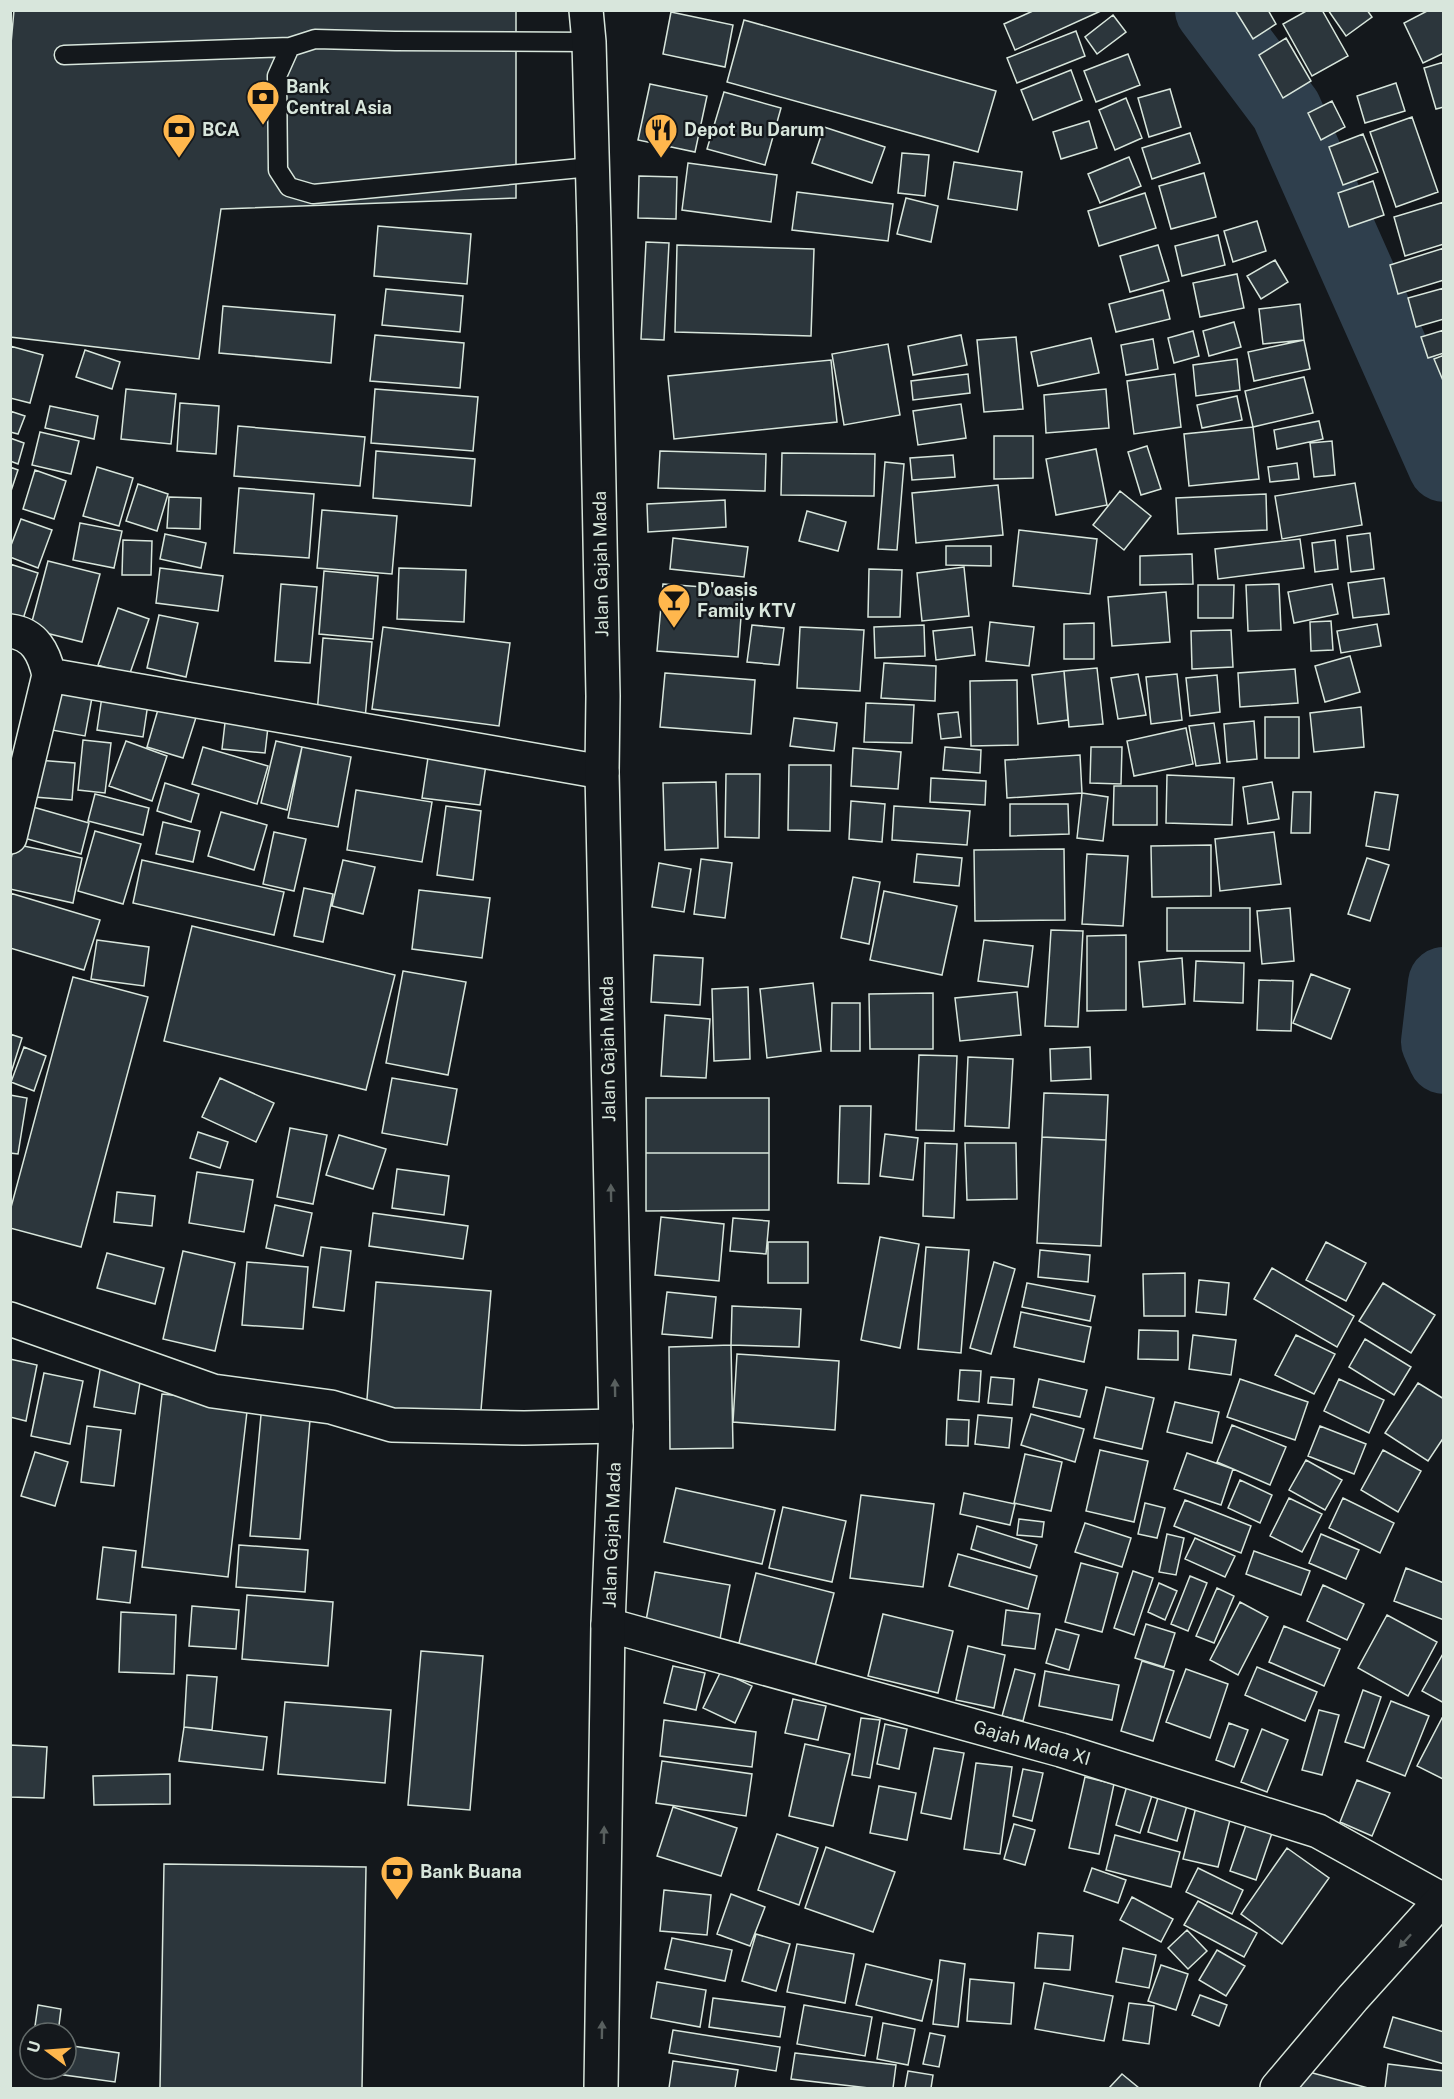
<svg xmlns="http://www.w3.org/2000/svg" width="1454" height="2099" font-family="'Public Sans',sans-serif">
<rect width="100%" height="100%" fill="#14181c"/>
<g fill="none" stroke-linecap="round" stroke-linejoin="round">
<!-- river -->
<path stroke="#2f3f4d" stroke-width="72" d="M 1211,10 L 1286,110 L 1444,466
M 1444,983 L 1437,1042 L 1444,1058"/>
</g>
<!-- building -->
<path fill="#2c363c" stroke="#d8e6dc" stroke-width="1.5" d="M 14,10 L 516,10 L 516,198 L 221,209 L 199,359 L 10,337 L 10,55 Z
M 1035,10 L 1103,10 L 1015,50 L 1004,24 Z
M 1235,10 L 1268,10 L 1276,24 L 1253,39 Z
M 1308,10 L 1322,10 L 1348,56 L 1312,76 L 1283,24 Z
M 1328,10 L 1367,10 L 1372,17 L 1346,36 Z
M 1429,10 L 1444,10 L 1444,53 L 1423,63 L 1404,23 Z
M 671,12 L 733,25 L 725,67 L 663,54 Z
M 1113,15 L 1126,32 L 1097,54 L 1085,37 Z
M 744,20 L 996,91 L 978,152 L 727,82 Z
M 1076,31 L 1085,56 L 1017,83 L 1007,58 Z
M 1286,38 L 1311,81 L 1283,98 L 1259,55 Z
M 1128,54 L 1140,85 L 1096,102 L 1084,71 Z
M 1444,62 L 1444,107 L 1436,109 L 1424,68 Z
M 1071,70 L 1082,100 L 1033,120 L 1021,90 Z
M 1396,83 L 1405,111 L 1365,123 L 1357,96 Z
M 650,84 L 707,96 L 695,152 L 638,140 Z
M 1170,89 L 1181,127 L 1149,137 L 1138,98 Z
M 724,92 L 781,108 L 765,165 L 707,149 Z
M 1126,98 L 1142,138 L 1115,150 L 1099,110 Z
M 1332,101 L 1345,127 L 1321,140 L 1308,113 Z
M 1412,117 L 1438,192 L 1396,207 L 1370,132 Z
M 1089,121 L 1097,148 L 1061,159 L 1053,132 Z
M 824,127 L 885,147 L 872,183 L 812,163 Z
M 1190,133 L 1200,163 L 1152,179 L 1142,148 Z
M 1363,134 L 1378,172 L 1343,185 L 1329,147 Z
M 902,153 L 929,155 L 925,196 L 898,193 Z
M 1129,157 L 1141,186 L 1100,203 L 1088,174 Z
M 954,162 L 1022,172 L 1017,210 L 948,199 Z
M 688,163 L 777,175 L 771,222 L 682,210 Z
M 1204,173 L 1216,217 L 1171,229 L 1159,186 Z
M 639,176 L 677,177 L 676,219 L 638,218 Z
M 1373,181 L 1384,215 L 1349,227 L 1338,193 Z
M 797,192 L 893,204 L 888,241 L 792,230 Z
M 1145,193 L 1156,228 L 1099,246 L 1088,211 Z
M 906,198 L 938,206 L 931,242 L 897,234 Z
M 1444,202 L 1444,244 L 1405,256 L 1394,217 Z
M 1257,221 L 1266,251 L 1233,262 L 1224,231 Z
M 378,226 L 471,234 L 467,284 L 374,276 Z
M 1218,235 L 1225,265 L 1182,276 L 1175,246 Z
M 646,242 L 669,243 L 664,340 L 641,339 Z
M 677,245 L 814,249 L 811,336 L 675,332 Z
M 1158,245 L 1169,281 L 1130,292 L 1120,256 Z
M 1444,248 L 1444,280 L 1398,294 L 1390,265 Z
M 1275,260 L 1288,282 L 1261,299 L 1247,276 Z
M 1237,274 L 1244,308 L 1200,317 L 1193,283 Z
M 1444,288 L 1444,319 L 1416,327 L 1408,298 Z
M 386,289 L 463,296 L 460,332 L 382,325 Z
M 1163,290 L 1170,319 L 1116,332 L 1109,304 Z
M 1300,304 L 1304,340 L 1263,344 L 1259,309 Z
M 223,306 L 335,315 L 331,363 L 219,353 Z
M 1234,322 L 1241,347 L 1209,356 L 1203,331 Z
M 1444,330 L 1444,353 L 1428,358 L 1421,337 Z
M 1193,331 L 1199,356 L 1174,363 L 1168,338 Z
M 375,335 L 464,343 L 460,388 L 370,381 Z
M 961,335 L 967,365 L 913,375 L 908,346 Z
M 1016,337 L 1023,409 L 984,412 L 977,340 Z
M 1091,338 L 1099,373 L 1038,386 L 1031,352 Z
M 1153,339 L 1158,369 L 1126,375 L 1121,345 Z
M 1304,340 L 1310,369 L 1254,381 L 1248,352 Z
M 888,344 L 900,415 L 844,425 L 832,354 Z
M 10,346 L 43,355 L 30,403 L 10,398 Z
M 85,350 L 120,362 L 112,389 L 76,377 Z
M 1444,355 L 1444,383 L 1434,359 Z
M 1237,359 L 1240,390 L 1196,396 L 1193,365 Z
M 831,360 L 837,422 L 674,439 L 668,376 Z
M 968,374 L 970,393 L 913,400 L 911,381 Z
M 1175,374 L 1181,427 L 1134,434 L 1127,381 Z
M 1304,377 L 1313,413 L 1253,427 L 1245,391 Z
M 126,389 L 176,394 L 171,444 L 121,439 Z
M 375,389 L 478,397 L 473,451 L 371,443 Z
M 1106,389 L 1109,428 L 1046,433 L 1044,395 Z
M 1237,396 L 1242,420 L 1202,428 L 1197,405 Z
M 180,403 L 219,406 L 216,454 L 177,451 Z
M 961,404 L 966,438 L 918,445 L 913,411 Z
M 50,406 L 98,416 L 94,439 L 45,428 Z
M 10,411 L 25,416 L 18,434 L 10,432 Z
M 1319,421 L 1323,439 L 1277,449 L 1274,430 Z
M 238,426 L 365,437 L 360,486 L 234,476 Z
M 1253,427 L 1259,479 L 1189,486 L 1184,434 Z
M 40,432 L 79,441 L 71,474 L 32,465 Z
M 994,436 L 1033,436 L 1033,478 L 994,479 Z
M 10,438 L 24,443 L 18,464 L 10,461 Z
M 1332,441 L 1335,475 L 1314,477 L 1310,443 Z
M 1147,446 L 1161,489 L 1141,495 L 1128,452 Z
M 1096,449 L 1107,505 L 1056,515 L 1046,459 Z
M 376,451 L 475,459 L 471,506 L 373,498 Z
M 660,451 L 766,454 L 765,491 L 658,488 Z
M 782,453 L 875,454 L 874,496 L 781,495 Z
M 953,455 L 955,477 L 912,480 L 910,458 Z
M 885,462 L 904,464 L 897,550 L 878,549 Z
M 1297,463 L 1299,479 L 1270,482 L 1268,467 Z
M 10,467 L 18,470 L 10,494 Z
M 97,467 L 133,478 L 119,526 L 83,516 Z
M 35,470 L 66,481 L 54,519 L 23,509 Z
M 1355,483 L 1362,525 L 1282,539 L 1275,496 Z
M 138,484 L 168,494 L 157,531 L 126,521 Z
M 998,485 L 1003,535 L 916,543 L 912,493 Z
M 239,488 L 314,494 L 309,558 L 234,553 Z
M 1120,491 L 1151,516 L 1124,550 L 1093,525 Z
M 1266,494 L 1267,530 L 1178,534 L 1176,498 Z
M 169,497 L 201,498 L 200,529 L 167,528 Z
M 725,500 L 726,527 L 648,532 L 647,504 Z
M 322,510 L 397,516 L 392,574 L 317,568 Z
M 807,511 L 846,522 L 838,551 L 799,541 Z
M 21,519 L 52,530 L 38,568 L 10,557 L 10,548 Z
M 80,523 L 122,531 L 114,568 L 73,560 Z
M 1019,530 L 1097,539 L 1090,594 L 1013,586 Z
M 1370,533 L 1374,569 L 1351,572 L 1347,536 Z
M 165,534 L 206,543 L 201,568 L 160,559 Z
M 673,538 L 748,547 L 744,577 L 670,569 Z
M 1300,539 L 1304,568 L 1218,579 L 1215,549 Z
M 123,540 L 152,541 L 151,575 L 122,575 Z
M 1335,540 L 1338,569 L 1315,572 L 1312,543 Z
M 946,546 L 991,546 L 991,566 L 946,565 Z
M 1192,554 L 1193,584 L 1140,585 L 1140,556 Z
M 48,561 L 100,574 L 82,642 L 30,629 Z
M 10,564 L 38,573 L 22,622 L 10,618 Z
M 964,567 L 969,616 L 922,621 L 917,573 Z
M 160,568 L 223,576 L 218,611 L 156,603 Z
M 399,568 L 466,570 L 464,622 L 397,619 Z
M 869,569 L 902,570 L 900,617 L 868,617 Z
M 324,571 L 378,576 L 373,639 L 319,634 Z
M 1384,578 L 1389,614 L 1353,618 L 1348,583 Z
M 281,584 L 317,587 L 310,663 L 275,661 Z
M 663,584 L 743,590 L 738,657 L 657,651 Z
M 1279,584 L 1281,630 L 1248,631 L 1246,585 Z
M 1332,584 L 1338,614 L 1294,623 L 1288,592 Z
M 1198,585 L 1234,585 L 1233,618 L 1198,618 Z
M 1166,592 L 1170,642 L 1112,646 L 1108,597 Z
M 118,608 L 149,619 L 129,676 L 98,665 Z
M 159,615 L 198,623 L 186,677 L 147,668 Z
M 1331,621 L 1333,650 L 1311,651 L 1310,622 Z
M 990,622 L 1034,627 L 1029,666 L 986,661 Z
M 1094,623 L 1094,659 L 1064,659 L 1064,624 Z
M 1377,624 L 1381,646 L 1341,653 L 1337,631 Z
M 752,625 L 784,628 L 779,665 L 747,662 Z
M 924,625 L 925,656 L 875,658 L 874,627 Z
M 383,627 L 510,643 L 499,726 L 372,709 Z
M 800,627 L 864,630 L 860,691 L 797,688 Z
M 972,627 L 975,655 L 936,660 L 933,631 Z
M 1231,630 L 1233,667 L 1192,669 L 1191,631 Z
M 323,638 L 372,642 L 365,719 L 317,714 Z
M 1350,656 L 1360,692 L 1325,702 L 1315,666 Z
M 884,663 L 936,666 L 935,701 L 881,698 Z
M 1097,668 L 1103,724 L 1069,727 L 1064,671 Z
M 1295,669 L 1298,703 L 1240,707 L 1238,673 Z
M 1064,671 L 1068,720 L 1038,724 L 1032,675 Z
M 665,673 L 755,680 L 751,734 L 660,727 Z
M 1138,674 L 1146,715 L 1118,719 L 1111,678 Z
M 1177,674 L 1182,720 L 1151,724 L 1146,677 Z
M 1217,675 L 1220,712 L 1190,716 L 1186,678 Z
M 1017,680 L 1018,745 L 971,746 L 970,681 Z
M 55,685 L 93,692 L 85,736 L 46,729 Z
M 103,690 L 149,697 L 143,737 L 97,730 Z
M 162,696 L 199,708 L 183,758 L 147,747 Z
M 866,703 L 914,705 L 912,743 L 864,742 Z
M 1361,707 L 1364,747 L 1314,752 L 1310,713 Z
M 958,712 L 961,737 L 941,739 L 938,714 Z
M 226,714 L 269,718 L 265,753 L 222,749 Z
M 1265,717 L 1299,717 L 1299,758 L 1265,758 Z
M 794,718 L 837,723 L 834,751 L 790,746 Z
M 1254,721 L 1257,759 L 1227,762 L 1224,724 Z
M 1214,723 L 1220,763 L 1196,766 L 1189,726 Z
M 1186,728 L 1193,764 L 1134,776 L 1127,741 Z
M 83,740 L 111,743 L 105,793 L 78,790 Z
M 126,741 L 167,756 L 152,801 L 109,786 Z
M 276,741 L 302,747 L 287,810 L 261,803 Z
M 203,747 L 268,766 L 257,804 L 192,784 Z
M 302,747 L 351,757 L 338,827 L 288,818 Z
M 945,747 L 981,750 L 980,773 L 943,770 Z
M 1091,747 L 1122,747 L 1121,784 L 1090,783 Z
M 853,748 L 901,752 L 898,789 L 851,786 Z
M 429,751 L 487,758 L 480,805 L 422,798 Z
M 1080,755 L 1082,793 L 1007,798 L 1005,760 Z
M 37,760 L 75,763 L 72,800 L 34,797 Z
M 789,765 L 831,765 L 830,831 L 788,830 Z
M 726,774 L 760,774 L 759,838 L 725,837 Z
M 1167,775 L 1234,778 L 1232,825 L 1166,823 Z
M 931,778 L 986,781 L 985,805 L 930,802 Z
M 716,782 L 718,848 L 665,850 L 663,783 Z
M 1272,782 L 1279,819 L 1248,824 L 1243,787 Z
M 165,783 L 199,794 L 191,822 L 157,811 Z
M 1114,786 L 1157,786 L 1157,825 L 1113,825 Z
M 356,790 L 432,802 L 422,862 L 347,850 Z
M 1293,792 L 1311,792 L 1310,833 L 1291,833 Z
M 1375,792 L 1398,795 L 1389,850 L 1366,846 Z
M 1082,793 L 1108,797 L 1103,841 L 1077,838 Z
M 95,794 L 149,808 L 143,835 L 88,821 Z
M 851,801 L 885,804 L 882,842 L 849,839 Z
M 1010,804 L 1068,804 L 1069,834 L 1010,836 Z
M 446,806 L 481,811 L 473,880 L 437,875 Z
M 894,806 L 970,811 L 967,845 L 892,840 Z
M 33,807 L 89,823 L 81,854 L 24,838 Z
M 221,812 L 267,825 L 254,870 L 208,856 Z
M 163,822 L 200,831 L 193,862 L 156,854 Z
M 95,831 L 141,844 L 123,904 L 78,891 Z
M 274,832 L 306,839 L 294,891 L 263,884 Z
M 1274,832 L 1281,884 L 1220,891 L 1215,839 Z
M 14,844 L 82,858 L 73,903 L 10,889 L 10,864 Z
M 1211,845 L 1211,896 L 1152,897 L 1151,846 Z
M 1064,849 L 1065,920 L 975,921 L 974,850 Z
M 917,854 L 962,858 L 959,886 L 914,882 Z
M 1087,854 L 1128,856 L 1123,926 L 1082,924 Z
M 1367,858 L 1389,865 L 1370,921 L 1348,914 Z
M 701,859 L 732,863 L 725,918 L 694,914 Z
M 142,860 L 284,892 L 274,935 L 133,903 Z
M 343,860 L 375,867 L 363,914 L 332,906 Z
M 659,863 L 691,869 L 684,912 L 652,907 Z
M 853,877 L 880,882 L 869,944 L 841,938 Z
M 304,888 L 333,894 L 323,942 L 294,936 Z
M 419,890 L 490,898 L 482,958 L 412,949 Z
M 884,891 L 957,906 L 942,975 L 870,960 Z
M 10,893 L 100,920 L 84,970 L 10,948 Z
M 1167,908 L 1250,908 L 1250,951 L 1167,951 Z
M 1290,908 L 1294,961 L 1262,964 L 1257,911 Z
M 192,926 L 395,975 L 366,1090 L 164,1041 Z
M 1051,930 L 1083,931 L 1078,1027 L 1045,1026 Z
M 1126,935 L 1126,1010 L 1087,1011 L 1087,936 Z
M 97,940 L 149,947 L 144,986 L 91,979 Z
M 984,940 L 1033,946 L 1028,987 L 978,981 Z
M 654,955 L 703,958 L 700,1005 L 651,1002 Z
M 1182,958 L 1185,1004 L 1143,1007 L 1139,962 Z
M 1196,961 L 1244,963 L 1243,1003 L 1194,1001 Z
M 403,971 L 466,982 L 448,1075 L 386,1063 Z
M 1311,974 L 1350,989 L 1331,1039 L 1293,1023 Z
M 73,977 L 148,997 L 81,1247 L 10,1228 L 10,1211 Z
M 1259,980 L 1293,981 L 1291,1031 L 1257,1030 Z
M 813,983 L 821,1051 L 767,1058 L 760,989 Z
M 748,987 L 750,1059 L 714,1061 L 712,989 Z
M 1017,992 L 1021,1035 L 960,1041 L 955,998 Z
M 933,993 L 933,1049 L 870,1049 L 869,994 Z
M 832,1003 L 860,1003 L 860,1051 L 831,1051 Z
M 665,1015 L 710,1019 L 706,1078 L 661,1076 Z
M 10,1034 L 22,1038 L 10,1076 Z
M 24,1047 L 46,1056 L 34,1091 L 11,1082 Z
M 1090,1047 L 1091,1079 L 1051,1081 L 1050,1049 Z
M 919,1055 L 957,1056 L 954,1131 L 916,1130 Z
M 968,1057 L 1013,1059 L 1009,1128 L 965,1126 Z
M 220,1078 L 274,1103 L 256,1142 L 202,1117 Z
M 392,1078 L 457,1089 L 447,1145 L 382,1133 Z
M 1044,1093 L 1108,1095 L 1106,1140 L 1042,1137 Z
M 10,1095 L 27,1098 L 18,1154 L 10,1153 Z
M 646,1098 L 769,1098 L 769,1153 L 646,1153 Z
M 840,1106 L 871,1106 L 869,1184 L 838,1183 Z
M 290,1128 L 327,1135 L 313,1204 L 277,1197 Z
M 198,1132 L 228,1142 L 220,1168 L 190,1158 Z
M 885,1134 L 918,1138 L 913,1180 L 880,1176 Z
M 339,1135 L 386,1149 L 373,1189 L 326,1175 Z
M 1042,1137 L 1106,1140 L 1101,1246 L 1037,1243 Z
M 925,1143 L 957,1144 L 954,1218 L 923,1216 Z
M 965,1143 L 1016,1143 L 1017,1199 L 967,1200 Z
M 646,1153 L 769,1153 L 769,1210 L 646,1211 Z
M 397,1169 L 449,1176 L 444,1215 L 392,1208 Z
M 197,1172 L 253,1180 L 244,1232 L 189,1223 Z
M 117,1192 L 155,1196 L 152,1226 L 114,1222 Z
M 275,1205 L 312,1213 L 303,1256 L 266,1248 Z
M 373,1213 L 468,1226 L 463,1259 L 369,1246 Z
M 661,1217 L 724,1224 L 719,1281 L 655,1275 Z
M 733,1218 L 769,1221 L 766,1254 L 730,1251 Z
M 880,1237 L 919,1244 L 900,1348 L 861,1340 Z
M 768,1242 L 808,1242 L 808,1283 L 768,1283 Z
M 1326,1242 L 1366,1263 L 1346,1301 L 1306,1280 Z
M 321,1247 L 351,1251 L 344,1311 L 313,1307 Z
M 926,1247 L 969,1250 L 961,1353 L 918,1349 Z
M 1040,1250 L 1090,1255 L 1088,1282 L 1038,1277 Z
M 183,1251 L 235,1263 L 215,1351 L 163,1339 Z
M 107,1253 L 164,1268 L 155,1304 L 97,1288 Z
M 247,1262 L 308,1267 L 303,1329 L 242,1325 Z
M 994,1262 L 1015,1269 L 991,1354 L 970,1348 Z
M 1272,1268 L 1354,1316 L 1337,1347 L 1254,1299 Z
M 1185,1273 L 1185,1316 L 1144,1316 L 1143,1274 Z
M 1199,1280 L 1229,1283 L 1226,1315 L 1196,1312 Z
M 376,1282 L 491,1291 L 480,1422 L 366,1412 Z
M 1027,1283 L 1095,1296 L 1090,1321 L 1022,1307 Z
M 1383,1283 L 1435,1315 L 1411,1353 L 1359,1321 Z
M 667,1292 L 716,1297 L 712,1338 L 662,1334 Z
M 732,1306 L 801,1309 L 799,1347 L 731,1345 Z
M 1021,1312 L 1091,1327 L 1084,1362 L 1014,1347 Z
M 1139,1330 L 1178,1331 L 1178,1360 L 1138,1359 Z
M 1193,1335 L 1236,1340 L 1231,1375 L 1189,1369 Z
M 1296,1335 L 1335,1354 L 1314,1394 L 1275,1375 Z
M 1365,1339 L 1411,1367 L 1394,1395 L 1349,1367 Z
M 731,1345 L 733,1448 L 670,1449 L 669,1347 Z
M 737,1354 L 839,1361 L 835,1430 L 733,1422 Z
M 10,1359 L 37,1365 L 26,1421 L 10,1417 Z
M 101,1364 L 142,1370 L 135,1414 L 94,1407 Z
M 960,1370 L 981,1371 L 979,1402 L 958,1400 Z
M 44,1373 L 83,1381 L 70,1444 L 31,1436 Z
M 991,1377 L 1014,1379 L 1012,1405 L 988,1403 Z
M 1039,1379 L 1087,1390 L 1080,1417 L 1033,1407 Z
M 1240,1379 L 1308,1402 L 1295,1440 L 1227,1417 Z
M 1339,1379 L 1384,1400 L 1369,1433 L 1324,1411 Z
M 1418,1383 L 1444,1399 L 1444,1437 L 1428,1461 L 1385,1433 Z
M 1106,1387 L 1154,1398 L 1142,1449 L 1094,1438 Z
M 162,1394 L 248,1403 L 228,1577 L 142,1567 Z
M 1175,1402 L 1219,1412 L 1212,1443 L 1167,1432 Z
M 262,1404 L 311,1408 L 300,1539 L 250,1536 Z
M 1031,1414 L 1084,1429 L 1075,1462 L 1021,1445 Z
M 978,1415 L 1012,1418 L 1009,1448 L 975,1444 Z
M 947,1419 L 969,1420 L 968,1446 L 946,1445 Z
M 1232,1425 L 1286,1447 L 1270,1485 L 1217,1462 Z
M 87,1426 L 121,1430 L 114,1486 L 81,1482 Z
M 1320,1426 L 1366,1444 L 1354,1474 L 1308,1456 Z
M 1100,1450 L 1148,1461 L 1134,1522 L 1086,1511 Z
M 1383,1450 L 1421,1471 L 1398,1512 L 1361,1490 Z
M 35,1452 L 68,1462 L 55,1506 L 21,1496 Z
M 1187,1453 L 1233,1469 L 1221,1505 L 1174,1489 Z
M 1025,1454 L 1062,1462 L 1051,1511 L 1014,1503 Z
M 1306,1460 L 1342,1480 L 1325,1510 L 1289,1490 Z
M 1240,1480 L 1272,1495 L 1260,1523 L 1228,1508 Z
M 676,1488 L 775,1510 L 762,1564 L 664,1542 Z
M 964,1493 L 1015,1504 L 1010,1525 L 960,1514 Z
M 861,1495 L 934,1504 L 923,1587 L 850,1578 Z
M 1289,1498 L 1322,1514 L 1302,1552 L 1270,1536 Z
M 1343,1498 L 1394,1523 L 1380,1553 L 1329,1528 Z
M 1185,1500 L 1251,1526 L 1241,1553 L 1174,1526 Z
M 1145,1503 L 1165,1508 L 1157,1538 L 1138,1534 Z
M 783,1507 L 846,1521 L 832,1582 L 769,1568 Z
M 1019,1519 L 1044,1522 L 1042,1537 L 1017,1535 Z
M 1085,1523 L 1131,1538 L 1122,1567 L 1075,1552 Z
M 977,1526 L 1037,1545 L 1030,1568 L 971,1549 Z
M 1167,1534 L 1184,1538 L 1176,1575 L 1159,1572 Z
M 1321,1534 L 1359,1550 L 1346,1579 L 1309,1563 Z
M 1195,1538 L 1235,1556 L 1225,1577 L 1185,1559 Z
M 239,1545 L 308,1550 L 305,1592 L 236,1587 Z
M 103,1547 L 136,1551 L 130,1603 L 97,1599 Z
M 1254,1551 L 1310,1571 L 1301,1595 L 1246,1574 Z
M 958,1554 L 1037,1576 L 1028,1609 L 949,1586 Z
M 1081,1563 L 1118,1573 L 1102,1632 L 1065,1622 Z
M 1406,1568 L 1444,1583 L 1444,1620 L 1394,1601 Z
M 1133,1571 L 1153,1578 L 1134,1635 L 1114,1628 Z
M 655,1572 L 730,1585 L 720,1639 L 645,1626 Z
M 756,1573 L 834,1593 L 815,1666 L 738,1647 Z
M 1190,1576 L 1207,1583 L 1188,1631 L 1171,1624 Z
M 1159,1583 L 1177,1591 L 1165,1620 L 1148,1612 Z
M 1323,1585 L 1364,1604 L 1347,1640 L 1307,1621 Z
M 1217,1588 L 1234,1596 L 1214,1643 L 1196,1636 Z
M 247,1595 L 333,1602 L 328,1666 L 242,1659 Z
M 1240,1602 L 1268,1617 L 1238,1675 L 1210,1660 Z
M 192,1606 L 239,1610 L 236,1649 L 189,1646 Z
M 1006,1610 L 1040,1614 L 1035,1649 L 1002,1645 Z
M 121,1612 L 176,1615 L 174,1674 L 119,1672 Z
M 883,1614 L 953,1631 L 938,1693 L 868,1676 Z
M 1387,1615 L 1437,1642 L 1408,1696 L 1358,1668 Z
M 1146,1624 L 1175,1633 L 1164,1667 L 1135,1658 Z
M 1284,1626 L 1340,1649 L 1324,1686 L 1269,1662 Z
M 1056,1629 L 1079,1635 L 1069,1670 L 1046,1663 Z
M 968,1646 L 1005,1655 L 994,1708 L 956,1700 Z
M 421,1651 L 483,1656 L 470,1810 L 408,1805 Z
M 1444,1652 L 1444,1703 L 1422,1691 Z
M 1142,1661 L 1174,1671 L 1153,1741 L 1121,1731 Z
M 673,1666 L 705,1673 L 696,1710 L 664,1703 Z
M 1257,1667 L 1317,1692 L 1305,1721 L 1245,1695 Z
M 1015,1669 L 1035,1674 L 1023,1721 L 1002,1716 Z
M 1186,1669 L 1228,1684 L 1210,1738 L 1166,1722 Z
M 721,1671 L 752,1686 L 735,1723 L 703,1708 Z
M 1045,1671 L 1119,1685 L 1112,1720 L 1039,1706 Z
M 187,1675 L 217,1677 L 212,1730 L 184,1727 Z
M 1363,1690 L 1381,1697 L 1364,1748 L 1345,1742 Z
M 793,1699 L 826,1706 L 818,1740 L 785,1733 Z
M 1391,1701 L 1429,1716 L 1405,1776 L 1367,1761 Z
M 285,1702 L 391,1710 L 385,1783 L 278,1774 Z
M 1319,1710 L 1339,1715 L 1322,1775 L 1302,1770 Z
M 861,1718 L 880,1720 L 870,1778 L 852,1775 Z
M 1442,1718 L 1444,1719 L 1443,1779 L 1417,1766 Z
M 664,1720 L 756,1732 L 752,1767 L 660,1756 Z
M 1229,1723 L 1248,1730 L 1234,1767 L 1216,1760 Z
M 885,1724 L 907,1729 L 899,1769 L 877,1764 Z
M 184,1727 L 267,1737 L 263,1770 L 179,1761 Z
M 1262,1729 L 1288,1740 L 1267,1792 L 1241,1782 Z
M 805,1744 L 850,1754 L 833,1826 L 789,1816 Z
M 10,1745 L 47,1747 L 44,1798 L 10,1797 Z
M 934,1748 L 964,1753 L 951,1819 L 921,1813 Z
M 662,1761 L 752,1774 L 746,1816 L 656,1803 Z
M 976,1763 L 1012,1767 L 1000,1854 L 964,1849 Z
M 1023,1769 L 1043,1773 L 1032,1821 L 1013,1816 Z
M 170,1774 L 170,1804 L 94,1805 L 93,1776 Z
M 1085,1777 L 1114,1784 L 1099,1854 L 1069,1848 Z
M 1357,1780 L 1390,1793 L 1372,1836 L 1340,1822 Z
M 1128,1782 L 1154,1789 L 1140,1833 L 1116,1825 Z
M 879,1786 L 916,1793 L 907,1840 L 870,1833 Z
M 1159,1794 L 1188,1802 L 1177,1841 L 1148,1832 Z
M 673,1807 L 737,1828 L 721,1876 L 657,1856 Z
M 1196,1807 L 1231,1816 L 1218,1867 L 1183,1859 Z
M 1014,1824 L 1035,1830 L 1025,1865 L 1004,1859 Z
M 1246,1825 L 1272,1833 L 1256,1880 L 1230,1871 Z
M 777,1834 L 818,1848 L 799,1905 L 758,1890 Z
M 1115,1835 L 1180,1852 L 1171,1887 L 1106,1870 Z
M 826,1847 L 895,1872 L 873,1932 L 805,1908 Z
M 1287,1848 L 1329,1878 L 1282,1944 L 1241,1914 Z
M 164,1864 L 366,1867 L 362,2088 L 160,2088 Z
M 1092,1868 L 1126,1880 L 1118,1903 L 1084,1891 Z
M 1198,1868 L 1243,1890 L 1232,1914 L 1186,1892 Z
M 664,1890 L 711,1895 L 707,1935 L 660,1931 Z
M 731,1894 L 765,1907 L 750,1946 L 717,1934 Z
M 1132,1897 L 1173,1919 L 1161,1942 L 1120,1920 Z
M 1198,1901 L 1257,1933 L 1244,1957 L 1184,1925 Z
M 1187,1930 L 1207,1951 L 1188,1969 L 1168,1948 Z
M 1038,1933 L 1073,1936 L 1070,1970 L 1035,1968 Z
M 756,1934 L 790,1944 L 776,1991 L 742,1981 Z
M 672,1938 L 732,1950 L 725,1981 L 665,1969 Z
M 797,1944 L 854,1954 L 845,2003 L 787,1992 Z
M 1123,1948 L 1156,1955 L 1149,1988 L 1116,1982 Z
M 1217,1950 L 1245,1966 L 1226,1996 L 1199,1980 Z
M 940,1960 L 965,1964 L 958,2027 L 933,2024 Z
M 866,1964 L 932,1980 L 922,2021 L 856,2005 Z
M 1161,1965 L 1188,1974 L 1176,2010 L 1148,2001 Z
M 970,1979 L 1014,1983 L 1011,2024 L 967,2021 Z
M 657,1982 L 706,1990 L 700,2027 L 651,2018 Z
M 1044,1983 L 1113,1996 L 1104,2041 L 1035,2029 Z
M 1200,1995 L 1227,2005 L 1219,2026 L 1192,2015 Z
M 713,1998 L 785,2007 L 780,2037 L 709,2027 Z
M 1129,2003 L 1154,2006 L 1149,2044 L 1123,2040 Z
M 38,2005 L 61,2009 L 58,2033 L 34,2033 Z
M 804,2005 L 872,2017 L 865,2056 L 797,2044 Z
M 1393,2017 L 1444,2032 L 1444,2064 L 1384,2047 Z
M 883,2023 L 915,2029 L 908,2065 L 877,2059 Z
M 673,2030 L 780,2047 L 776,2071 L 669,2053 Z
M 930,2033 L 945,2036 L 939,2067 L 923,2064 Z
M 66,2045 L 119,2053 L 115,2082 L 57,2074 L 58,2069 L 66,2069 Z
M 795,2053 L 896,2065 L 893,2088 L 869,2088 L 791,2079 Z
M 673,2061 L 738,2070 L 735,2088 L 669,2088 Z
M 1388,2064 L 1444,2071 L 1444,2088 L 1385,2088 Z
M 1298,2069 L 1368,2088 L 1293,2088 Z
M 908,2071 L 933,2075 L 931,2088 L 905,2088 Z
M 1122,2074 L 1139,2088 L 1109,2088 Z"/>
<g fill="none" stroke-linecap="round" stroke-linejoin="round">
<!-- lane casing -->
<g stroke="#d8e6dc" stroke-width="21">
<path id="lane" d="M 589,42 L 395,41 L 315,39 L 290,47 L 277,76 L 278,170 L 289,187 L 313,194 L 591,167
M 64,55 L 290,47"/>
</g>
<!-- street casing -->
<g stroke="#d8e6dc" stroke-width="36">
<path id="street" d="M 10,631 C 35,634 44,653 49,675
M 10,837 L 49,675 L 602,772
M 10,1319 L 213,1391 L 331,1407 L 392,1425 L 524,1428 L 616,1426
M 608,1625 L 1061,1750 L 1318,1831 L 1441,1899"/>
</g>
<!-- highway casing -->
<g stroke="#d8e6dc" stroke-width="36">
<path id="highway" d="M 586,10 L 589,42 L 594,226 L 603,696 L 602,772 L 616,1426 L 608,1625 L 601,2088
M 1277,2088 L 1353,1998 L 1444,1897"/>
</g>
<!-- lane -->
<use href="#lane" stroke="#14181c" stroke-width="18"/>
<!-- street -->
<use href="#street" stroke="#14181c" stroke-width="33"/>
<!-- highway -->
<use href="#highway" stroke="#14181c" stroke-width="33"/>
</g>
<!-- one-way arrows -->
<defs><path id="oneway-solid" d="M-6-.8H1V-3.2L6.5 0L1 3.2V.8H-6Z" transform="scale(1.5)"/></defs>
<g fill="#59605f">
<use href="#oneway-solid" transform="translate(611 1193) rotate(-91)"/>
<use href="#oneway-solid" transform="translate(615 1388) rotate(-91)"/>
<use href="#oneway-solid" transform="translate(604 1835) rotate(-89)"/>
<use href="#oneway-solid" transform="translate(1405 1941) rotate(132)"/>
<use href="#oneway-solid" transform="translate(602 2030) rotate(-89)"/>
</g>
<!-- icons -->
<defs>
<g id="bank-pin" transform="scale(1.725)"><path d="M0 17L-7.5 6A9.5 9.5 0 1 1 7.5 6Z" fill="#ffb74d" stroke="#14181c"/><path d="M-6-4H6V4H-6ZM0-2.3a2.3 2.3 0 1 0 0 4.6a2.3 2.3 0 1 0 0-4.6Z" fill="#111"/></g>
<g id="restaurant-pin" transform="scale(1.725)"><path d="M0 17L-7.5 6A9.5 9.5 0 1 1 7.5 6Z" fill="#ffb74d" stroke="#14181c"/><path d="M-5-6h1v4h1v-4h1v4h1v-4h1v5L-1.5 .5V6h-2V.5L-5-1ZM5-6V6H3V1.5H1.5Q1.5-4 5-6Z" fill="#111"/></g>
<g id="bar-pin" transform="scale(1.725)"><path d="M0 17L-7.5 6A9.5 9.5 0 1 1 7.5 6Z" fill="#ffb74d" stroke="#14181c"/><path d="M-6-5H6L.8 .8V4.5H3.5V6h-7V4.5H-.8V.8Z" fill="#111"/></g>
</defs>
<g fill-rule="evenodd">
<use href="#bank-pin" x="263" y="97"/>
<use href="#bank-pin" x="179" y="130"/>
<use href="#restaurant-pin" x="661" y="130"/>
<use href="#bar-pin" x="674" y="600"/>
<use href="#bank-pin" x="397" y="1872"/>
</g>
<g text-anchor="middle" stroke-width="4.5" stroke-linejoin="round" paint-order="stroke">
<!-- poi labels -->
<g font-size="18" font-weight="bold" fill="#d8e6dc" stroke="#14181c" text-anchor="start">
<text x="286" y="93">Bank<tspan x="286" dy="21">Central Asia</tspan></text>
<text x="202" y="136">BCA</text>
<text x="684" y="136">Depot Bu Darum</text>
<text x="697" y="596">D'oasis<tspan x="697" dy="21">Family KTV</tspan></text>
<text x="420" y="1878">Bank Buana</text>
</g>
<!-- street labels -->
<g font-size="18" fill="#d8e6dc" stroke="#14181c">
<text transform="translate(601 564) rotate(-91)" y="6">Jalan Gajah Mada</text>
<text transform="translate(608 1049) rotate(-91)" y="6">Jalan Gajah Mada</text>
<text transform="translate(612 1535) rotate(-88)" y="6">Jalan Gajah Mada</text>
<text transform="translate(1032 1743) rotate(16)" y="6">Gajah Mada XI</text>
</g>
</g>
<!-- border -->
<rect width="1454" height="2099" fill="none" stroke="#d8e6dc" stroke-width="24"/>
<!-- north arrow -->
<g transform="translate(48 2051) rotate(286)"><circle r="28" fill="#14181c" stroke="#626a69" stroke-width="1.5"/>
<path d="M0-4.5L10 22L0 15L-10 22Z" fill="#ffb74d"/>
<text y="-9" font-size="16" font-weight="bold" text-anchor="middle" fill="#d8e6dc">U</text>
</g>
</svg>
